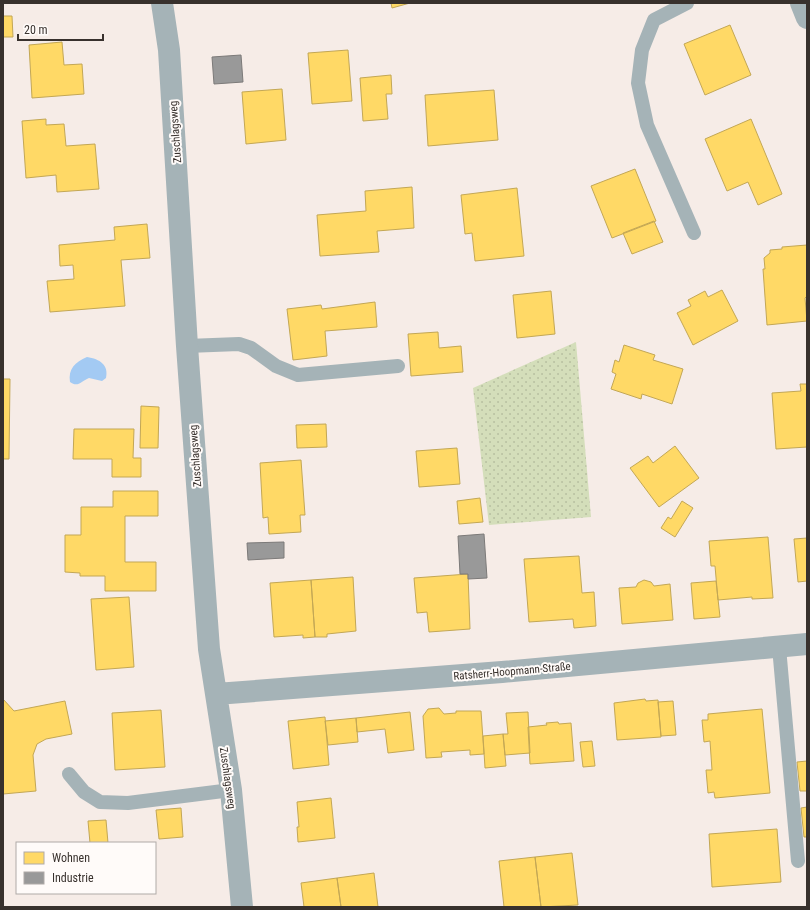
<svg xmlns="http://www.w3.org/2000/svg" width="810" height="910" font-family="'Roboto Condensed',sans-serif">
<defs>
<pattern id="park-dots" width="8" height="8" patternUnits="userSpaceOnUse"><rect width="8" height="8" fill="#d4deba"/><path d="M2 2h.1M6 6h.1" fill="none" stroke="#b7bfa0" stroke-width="1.8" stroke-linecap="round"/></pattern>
</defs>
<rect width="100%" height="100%" fill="#f6ece7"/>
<!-- park -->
<path fill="url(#park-dots)" d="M 576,342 L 591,517 L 489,525 L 473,388 Z"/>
<!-- water -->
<path fill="#a3caf3" d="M 87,357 C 100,359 109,365 106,378 L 102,381 L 89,378 C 81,381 78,388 70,382 C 68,369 75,362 87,357 Z"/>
<!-- homes -->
<path fill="#ffd966" stroke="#c3a755" d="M 391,3 L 410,3 L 392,8 Z
M 3,16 L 12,16 L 13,37 L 3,37 Z
M 730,25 L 751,75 L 705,95 L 684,44 Z
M 62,42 L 64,65 L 82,64 L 84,94 L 32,98 L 29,45 Z
M 348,50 L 352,101 L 312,104 L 308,53 Z
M 391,75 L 392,94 L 386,94 L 388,119 L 363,121 L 360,78 Z
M 282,89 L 286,140 L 246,144 L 242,92 Z
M 494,90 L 498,140 L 428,146 L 425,95 Z
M 46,119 L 46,125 L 64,124 L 66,146 L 95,144 L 99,189 L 57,192 L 56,175 L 26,178 L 22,121 Z
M 751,119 L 782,194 L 758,205 L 748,182 L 727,191 L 705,139 Z
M 635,169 L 656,221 L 612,238 L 591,186 Z
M 412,187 L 414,228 L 377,231 L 379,252 L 320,256 L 317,215 L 366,211 L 365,191 Z
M 517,188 L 524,256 L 475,261 L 472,233 L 465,234 L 461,195 Z
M 654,221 L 663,242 L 632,254 L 623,233 Z
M 147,224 L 150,258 L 121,260 L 125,306 L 50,312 L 47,281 L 74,279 L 73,265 L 60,266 L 59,245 L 115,240 L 114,227 Z
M 807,245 L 807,296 L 805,298 L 807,321 L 767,325 L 763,269 L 765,269 L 764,258 L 770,253 L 770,250 L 782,249 L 782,247 Z
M 722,290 L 738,321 L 693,345 L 677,313 L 691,306 L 688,300 L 705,291 L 708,297 Z
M 551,291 L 555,334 L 517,338 L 513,295 Z
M 375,302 L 377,327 L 325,331 L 327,356 L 293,360 L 287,309 L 321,305 L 322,309 Z
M 438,332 L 439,348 L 461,346 L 463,372 L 411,376 L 408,334 Z
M 624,345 L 655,355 L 653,360 L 683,369 L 672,404 L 642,394 L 641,399 L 611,389 L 616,374 L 612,372 L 615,360 L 619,362 Z
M 3,379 L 10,379 L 9,459 L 3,459 Z
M 800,384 L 807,384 L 807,447 L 776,449 L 772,393 L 801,391 Z
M 141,406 L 159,407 L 158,448 L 140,448 Z
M 326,424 L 327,447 L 297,448 L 296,425 Z
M 74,429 L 134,429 L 133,458 L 141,458 L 141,477 L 112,477 L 112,459 L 73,459 Z
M 675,446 L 699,478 L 659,507 L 630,468 L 648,456 L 653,463 Z
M 457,448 L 460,484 L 419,487 L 416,451 Z
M 301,460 L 305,515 L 300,515 L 301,532 L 269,534 L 268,517 L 263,518 L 260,463 Z
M 113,491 L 158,491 L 158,516 L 125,516 L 125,562 L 156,562 L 156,591 L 105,591 L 105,576 L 80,576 L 80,573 L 65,572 L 65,535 L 81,535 L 81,507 L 113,507 Z
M 480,498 L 483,522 L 459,524 L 457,501 Z
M 682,501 L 693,508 L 675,537 L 661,528 L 668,517 L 671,519 Z
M 768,537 L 773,598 L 752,599 L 752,597 L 718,600 L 715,566 L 711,566 L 709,541 Z
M 807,538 L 807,581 L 798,582 L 794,539 Z
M 579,556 L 582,593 L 594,592 L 596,626 L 574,628 L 573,619 L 529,622 L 524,559 Z
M 468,574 L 470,629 L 429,632 L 427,612 L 417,613 L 414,578 Z
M 353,577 L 356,631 L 327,634 L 327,637 L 315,637 L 311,580 Z
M 311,580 L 315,637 L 303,638 L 303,635 L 274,637 L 270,583 Z
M 644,580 L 651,582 L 654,586 L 670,584 L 673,620 L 622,624 L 619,588 L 636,587 L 638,583 Z
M 716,581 L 720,617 L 694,619 L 691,583 Z
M 129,597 L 134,667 L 96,670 L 91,599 Z
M 3,699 L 14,711 L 65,701 L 72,734 L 46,739 L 37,744 L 33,755 L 36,791 L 3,794 Z
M 645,699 L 646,701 L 658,700 L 661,737 L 617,740 L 614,703 Z
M 673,701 L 676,735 L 661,736 L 658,702 Z
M 439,708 L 444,714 L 456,713 L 456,711 L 481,711 L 484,754 L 470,755 L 470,750 L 441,752 L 442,757 L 426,758 L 423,716 L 428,709 Z
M 762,709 L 770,793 L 715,798 L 714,792 L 708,793 L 706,770 L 712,770 L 710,741 L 704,742 L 702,720 L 708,720 L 708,714 Z
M 161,710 L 165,767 L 115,770 L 112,713 Z
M 410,712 L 414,750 L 388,753 L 385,729 L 357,732 L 356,718 Z
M 528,712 L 530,753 L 505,755 L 503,734 L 508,734 L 506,713 Z
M 325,717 L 329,765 L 293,769 L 288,721 Z
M 356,718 L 358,742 L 328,745 L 325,721 Z
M 558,722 L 559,724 L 571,723 L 574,761 L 530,764 L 528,727 L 547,725 L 546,723 Z
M 503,734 L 506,766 L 485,768 L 483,736 Z
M 592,741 L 595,766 L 583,767 L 580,742 Z
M 807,761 L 807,791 L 800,791 L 797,762 Z
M 331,798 L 335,838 L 298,842 L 297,827 L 299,827 L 297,802 Z
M 807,807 L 807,837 L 804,837 L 801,808 Z
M 181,808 L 183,837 L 159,839 L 156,810 Z
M 106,820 L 108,843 L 90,843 L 88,821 Z
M 777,829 L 781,882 L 712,887 L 709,834 Z
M 572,853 L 578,905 L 541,907 L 535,857 Z
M 535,857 L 541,907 L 504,907 L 499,861 Z
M 374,873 L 378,907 L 341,907 L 337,878 Z
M 337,878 L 341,907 L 304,907 L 301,883 Z"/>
<!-- industry -->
<path fill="#999" stroke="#7c7a79" d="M 241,55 L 243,82 L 214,84 L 212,57 Z
M 484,534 L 487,578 L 468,579 L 468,574 L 460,574 L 458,536 Z
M 284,542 L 284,558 L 248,560 L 247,543 Z"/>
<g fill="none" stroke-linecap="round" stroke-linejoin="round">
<!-- service -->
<path stroke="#a5b3b7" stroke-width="14" d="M 687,3 L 654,20 L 642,50 L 638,83 L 647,125 L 694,233
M 187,346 L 239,344 L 251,348 L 276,366 L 298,375 L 398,366
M 779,647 L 798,861
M 69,774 L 84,792 L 100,802 L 128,803 L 231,790"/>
<!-- minor -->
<path stroke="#a5b3b7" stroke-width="22" d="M 162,3 L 169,50 L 187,346 L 209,649 L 231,790 L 242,907
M 801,3 L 807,18
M 216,694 L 502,672 L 807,644"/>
</g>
<g text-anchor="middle" stroke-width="4" stroke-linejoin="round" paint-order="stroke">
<!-- street labels -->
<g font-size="11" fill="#38312d" stroke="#fffbf9">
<text transform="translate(175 132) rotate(-94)" y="4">Zuschlagsweg</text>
<text transform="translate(195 456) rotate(-94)" y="4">Zuschlagsweg</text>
<text transform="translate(512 671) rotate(-5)" y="4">Ratsherr-Hoopmann-Straße</text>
<text transform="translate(228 778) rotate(82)" y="4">Zuschlagsweg</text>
</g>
</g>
<!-- border -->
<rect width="810" height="910" fill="none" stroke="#38312d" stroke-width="8"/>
<!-- legend -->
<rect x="16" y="842" width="140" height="52" fill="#fffbf9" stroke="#afaaa7"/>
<rect x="24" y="852" width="20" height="12" fill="#ffd966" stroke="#afaaa7"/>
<text x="52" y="862" font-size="12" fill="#38312d">Wohnen</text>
<rect x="24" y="872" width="20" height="12" fill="#999999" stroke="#afaaa7"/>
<text x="52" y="882" font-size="12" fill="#38312d">Industrie</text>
<!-- scale -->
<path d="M18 34v6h85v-6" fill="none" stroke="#38312d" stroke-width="2"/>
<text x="24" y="34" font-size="12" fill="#38312d" stroke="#fffbf9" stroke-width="3" paint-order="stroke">20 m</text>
</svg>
